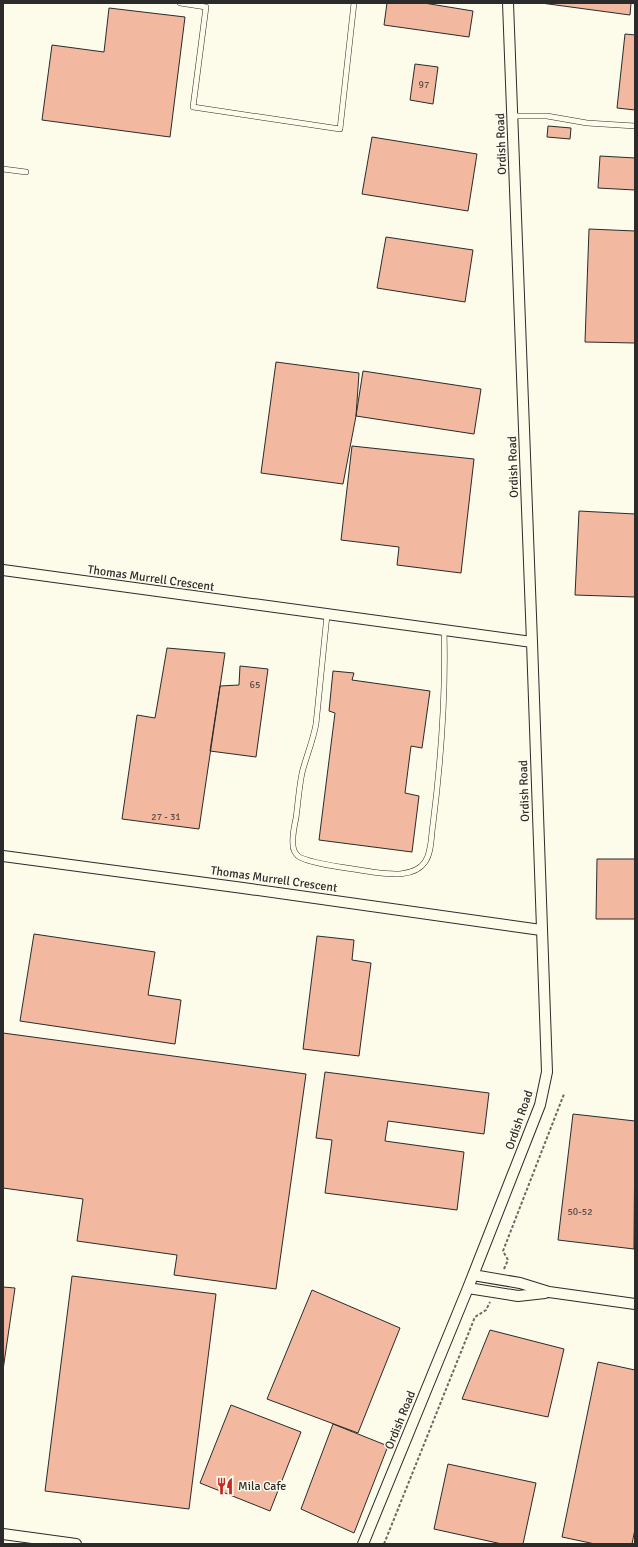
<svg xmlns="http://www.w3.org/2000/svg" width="638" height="1547" font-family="Signika,sans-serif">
<rect width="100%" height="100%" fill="#fdfbea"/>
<!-- building -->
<path fill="#f2b8a0" stroke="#2b2b2b" d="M 387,3 L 424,3 L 473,11 L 469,37 L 384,25 Z
M 541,3 L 635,3 L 635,4 L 631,3 L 630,15 Z
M 109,8 L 185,17 L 170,137 L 42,120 L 52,45 L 104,52 Z
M 625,34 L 635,35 L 635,110 L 617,108 Z
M 415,64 L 438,67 L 433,104 L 410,100 Z
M 548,126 L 571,128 L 570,139 L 547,137 Z
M 372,137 L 477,154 L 468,211 L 362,194 Z
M 600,156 L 635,158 L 635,190 L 598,188 Z
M 589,229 L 635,231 L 635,343 L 585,342 Z
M 386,237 L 473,250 L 465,302 L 377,288 Z
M 276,362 L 359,373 L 356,416 L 343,484 L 261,473 Z
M 363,371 L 481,389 L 474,434 L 356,416 Z
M 352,446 L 474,459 L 461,573 L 397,565 L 399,547 L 341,540 Z
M 579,511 L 635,514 L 635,597 L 575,595 Z
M 167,648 L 225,653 L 199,829 L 122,819 L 137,715 L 155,718 Z
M 240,666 L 268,669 L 256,757 L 210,751 L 220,686 L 239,685 Z
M 333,671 L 354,673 L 352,680 L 430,691 L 422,748 L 411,746 L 405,793 L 419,796 L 412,852 L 319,840 L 335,713 L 329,711 Z
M 597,859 L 635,859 L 635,919 L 596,919 Z
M 34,934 L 155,952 L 148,995 L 181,1000 L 175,1044 L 20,1021 Z
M 317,936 L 354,940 L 352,960 L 371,963 L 359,1056 L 303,1049 Z
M 3,1033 L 306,1074 L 276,1289 L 174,1275 L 177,1255 L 77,1241 L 83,1199 L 3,1188 Z
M 325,1072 L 489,1093 L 484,1134 L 388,1121 L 385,1141 L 464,1152 L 457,1210 L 325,1193 L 332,1140 L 316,1138 Z
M 573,1114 L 635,1121 L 634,1249 L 558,1240 Z
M 72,1276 L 216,1294 L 189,1509 L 45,1491 Z
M 3,1287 L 15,1288 L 3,1370 Z
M 312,1290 L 400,1328 L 358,1433 L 267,1399 Z
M 490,1330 L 564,1349 L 548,1417 L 462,1399 Z
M 598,1362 L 635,1370 L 635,1529 L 632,1544 L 595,1544 L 562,1537 Z
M 231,1405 L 301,1432 L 270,1511 L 200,1483 Z
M 333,1424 L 388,1446 L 354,1533 L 301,1509 Z
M 448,1464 L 536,1483 L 523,1544 L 502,1544 L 434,1529 Z"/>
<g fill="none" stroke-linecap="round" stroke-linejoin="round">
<!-- lane casing -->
<g stroke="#2b2b2b" stroke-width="6">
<path id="lane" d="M 180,3 L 206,7 L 193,107 L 340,129 L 354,3
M 513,116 L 547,116 L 587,123 L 635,126
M 3,169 L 26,172
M 327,615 L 316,724 C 313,741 306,757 302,773 C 299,788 298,803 296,818 C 294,827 292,837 293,845 C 293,850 295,853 298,856 C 308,864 357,869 372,872 C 388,874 414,878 425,862 C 432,852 431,835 433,824 C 441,760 446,695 444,630"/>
</g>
<!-- street casing -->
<g stroke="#2b2b2b" stroke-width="12">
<path id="street" d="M 3,570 L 532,642
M 3,856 L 243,888 L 541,930
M 473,1275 L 520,1283 L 549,1292 L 635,1304
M 468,1288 L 518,1296 L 545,1293
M 3,1534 L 76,1544
M 363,1544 L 468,1288 L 540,1105 L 547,1072 L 532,642 L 508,3"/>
</g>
<!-- path -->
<path stroke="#6a6964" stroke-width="2" stroke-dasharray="3 2" stroke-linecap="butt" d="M 504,1269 L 508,1260 L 503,1251 L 564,1094
M 384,1544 L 475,1317 L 486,1310 L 490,1302"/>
<!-- lane -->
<use href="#lane" stroke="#fdfbea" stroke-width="5"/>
<!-- street -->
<use href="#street" stroke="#fdfbea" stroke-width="10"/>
</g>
<!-- icons -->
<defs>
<g id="restaurant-bare" transform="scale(1.38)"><path d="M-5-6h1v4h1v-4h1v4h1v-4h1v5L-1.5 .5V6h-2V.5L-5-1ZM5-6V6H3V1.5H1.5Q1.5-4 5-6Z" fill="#c62828" stroke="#fdfbea" stroke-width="2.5" paint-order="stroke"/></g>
</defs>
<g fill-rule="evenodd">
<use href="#restaurant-bare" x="225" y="1486"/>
</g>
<g text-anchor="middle" stroke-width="3" stroke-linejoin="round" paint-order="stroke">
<!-- number labels -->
<g font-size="10" fill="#5d4e48">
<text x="424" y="88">97</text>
<text x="255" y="688">65</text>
<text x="166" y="820">27 - 31</text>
<text x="580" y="1215">50-52</text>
</g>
<!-- street labels -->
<g font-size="12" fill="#2b2b2b" stroke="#fdfbea">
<text transform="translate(501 144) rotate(-92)" y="4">Ordish Road</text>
<text transform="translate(513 467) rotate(-92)" y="4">Ordish Road</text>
<text transform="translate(151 578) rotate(8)" y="4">Thomas Murrell Crescent</text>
<text transform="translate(524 791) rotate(-92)" y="4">Ordish Road</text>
<text transform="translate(274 879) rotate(8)" y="4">Thomas Murrell Crescent</text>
<text transform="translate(519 1120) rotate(-71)" y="4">Ordish Road</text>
<text transform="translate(400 1420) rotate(-68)" y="4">Ordish Road</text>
</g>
<!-- poi labels -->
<g font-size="12" fill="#2b2b2b" stroke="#fdfbea" text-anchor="start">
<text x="238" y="1490">Mila Cafe</text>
</g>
</g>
<!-- border -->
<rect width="638" height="1547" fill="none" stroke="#2b2b2b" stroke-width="8"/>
</svg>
